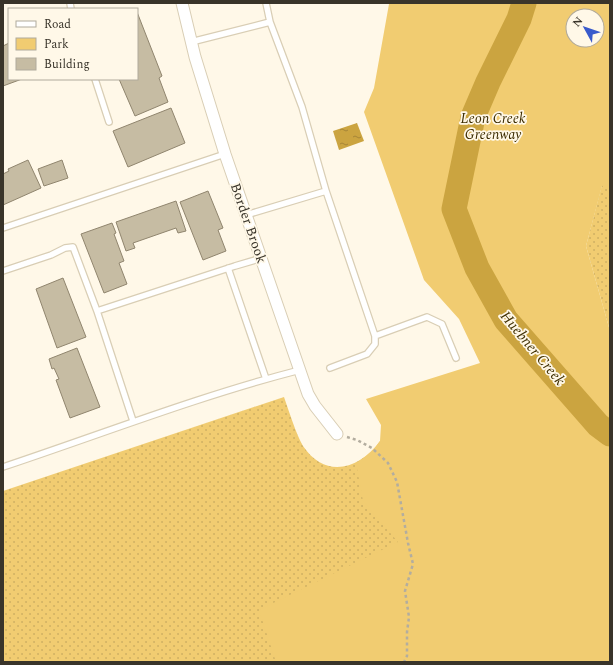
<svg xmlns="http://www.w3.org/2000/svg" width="613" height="665" font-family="Spectral,serif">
<defs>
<pattern id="grass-dots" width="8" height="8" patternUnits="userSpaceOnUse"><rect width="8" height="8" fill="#f1cc71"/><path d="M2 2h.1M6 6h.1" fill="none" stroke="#cfb062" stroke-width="1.8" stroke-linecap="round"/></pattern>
<pattern id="water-ripples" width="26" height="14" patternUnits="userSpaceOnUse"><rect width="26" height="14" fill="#cba440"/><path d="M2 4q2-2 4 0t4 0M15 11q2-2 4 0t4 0" fill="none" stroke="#a68636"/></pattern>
</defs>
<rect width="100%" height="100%" fill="#fff8e8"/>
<!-- grass -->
<path fill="url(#grass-dots)" d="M 610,174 L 610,331 L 586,246 L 602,185 Z
M 284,397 C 289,411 296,434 303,446 C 325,479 359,470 380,441 L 610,616 L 559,662 L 3,662 L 3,491 Z"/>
<!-- park -->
<path fill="#f1cc71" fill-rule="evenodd" d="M 386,3 L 610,3 L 610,184 L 602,186 L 586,246 L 610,331 L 610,662 L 276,662 L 259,610 L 398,542 L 363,501 L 356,463 L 372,452 L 380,441 L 381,425 L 366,399 L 480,363 L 459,319 L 424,280 L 364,112 L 374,88 L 389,4 ZM 573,16 L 597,16 L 597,40 L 573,40 Z"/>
<!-- water -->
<path fill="url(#water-ripples)" d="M 357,123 L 364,141 L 339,150 L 333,131 Z"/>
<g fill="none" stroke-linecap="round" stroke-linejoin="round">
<!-- river -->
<path stroke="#cba440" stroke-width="25" d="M 524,3 L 519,19 L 488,82 L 473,117 L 454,209 L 477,268 L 506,320 L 598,425 L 610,434"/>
</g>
<!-- building -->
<path fill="#c6bca3" stroke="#90856e" d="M 137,12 L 162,76 L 159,78 L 168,102 L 135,116 L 119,79 L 137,79 Z
M 9,43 L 9,79 L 22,79 L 3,86 L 3,46 Z
M 171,108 L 185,143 L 128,167 L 113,131 Z
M 28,160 L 41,188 L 3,205 L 3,174 L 9,171 L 8,169 Z
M 62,160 L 68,178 L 44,186 L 38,169 Z
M 208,191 L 223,228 L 218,230 L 226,251 L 203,260 L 180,202 Z
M 176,201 L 186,231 L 178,233 L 176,228 L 133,243 L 135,248 L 126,251 L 116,222 Z
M 112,223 L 116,233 L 114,234 L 124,261 L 119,263 L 127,284 L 104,293 L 81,234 Z
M 63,278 L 86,337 L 57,348 L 36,289 Z
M 77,348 L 100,407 L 70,418 L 56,380 L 59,379 L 54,368 L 52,369 L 49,359 Z"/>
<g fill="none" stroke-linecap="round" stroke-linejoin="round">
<!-- lane casing -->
<g stroke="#d9ceb5" stroke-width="8">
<path id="lane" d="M 70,3 L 71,9
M 191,42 L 270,22 L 266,3
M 95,79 L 109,122
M 326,191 L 375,336 L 375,344 L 367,354 L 330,368
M 246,215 L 326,191 L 302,107 L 270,22
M 3,228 L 225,154
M 228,268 L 266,379
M 3,271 L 51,255 L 65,248 L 73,247 L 97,311 L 133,421
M 97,311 L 235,266 L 262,258
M 375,336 L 427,317 L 442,324 L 456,358
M 3,467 C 102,434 199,396 300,370"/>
</g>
<!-- street casing -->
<g stroke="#d9ceb5" stroke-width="13">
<path id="street" d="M 182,3 L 195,57 L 225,154 L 308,394 L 315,406 L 337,434"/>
</g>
<!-- path -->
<path stroke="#b3ad9f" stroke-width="2.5" stroke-dasharray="3 3" stroke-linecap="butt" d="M 347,437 L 357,440 L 372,448 L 388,463 L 397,482 L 408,543 L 413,564 L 405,591 L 409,617 L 407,632 L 407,656 L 404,662"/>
<!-- lane -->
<use href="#lane" stroke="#fff" stroke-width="5.5"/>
<!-- street -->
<use href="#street" stroke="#fff" stroke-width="11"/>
</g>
<g text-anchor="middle" stroke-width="3.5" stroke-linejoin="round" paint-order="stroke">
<!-- park labels -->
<g font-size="14" font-style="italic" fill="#3c2c00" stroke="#fff8e8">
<text x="493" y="123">Leon Creek<tspan x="493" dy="16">Greenway</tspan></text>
</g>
<!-- street labels -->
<g font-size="14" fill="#39342a" stroke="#fff8e8">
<text transform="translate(249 223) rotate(71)" y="5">Border Brook</text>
</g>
<!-- water labels -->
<g font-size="15" font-style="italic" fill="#413104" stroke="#fff8e8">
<text transform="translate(533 348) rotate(50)" y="5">Huebner Creek</text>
</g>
</g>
<!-- border -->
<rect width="613" height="665" fill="none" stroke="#39342a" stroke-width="8"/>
<!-- legend -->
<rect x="8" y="8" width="130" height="72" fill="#fff8e8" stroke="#b0aa9c"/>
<rect x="16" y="21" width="20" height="6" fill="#ffffff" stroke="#b0aa9c"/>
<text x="44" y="28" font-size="12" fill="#39342a">Road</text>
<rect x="16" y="38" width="20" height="12" fill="#f1cc71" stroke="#b0aa9c"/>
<text x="44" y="48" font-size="12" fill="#39342a">Park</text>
<rect x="16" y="58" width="20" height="12" fill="#c6bca3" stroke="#b0aa9c"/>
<text x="44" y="68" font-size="12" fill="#39342a">Building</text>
<!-- north arrow -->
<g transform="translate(585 28) rotate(310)"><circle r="19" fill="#fff8e8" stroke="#b0aa9c"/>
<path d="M0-3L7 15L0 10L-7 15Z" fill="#395acb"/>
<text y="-6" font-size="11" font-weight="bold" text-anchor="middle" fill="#39342a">N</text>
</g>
</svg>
